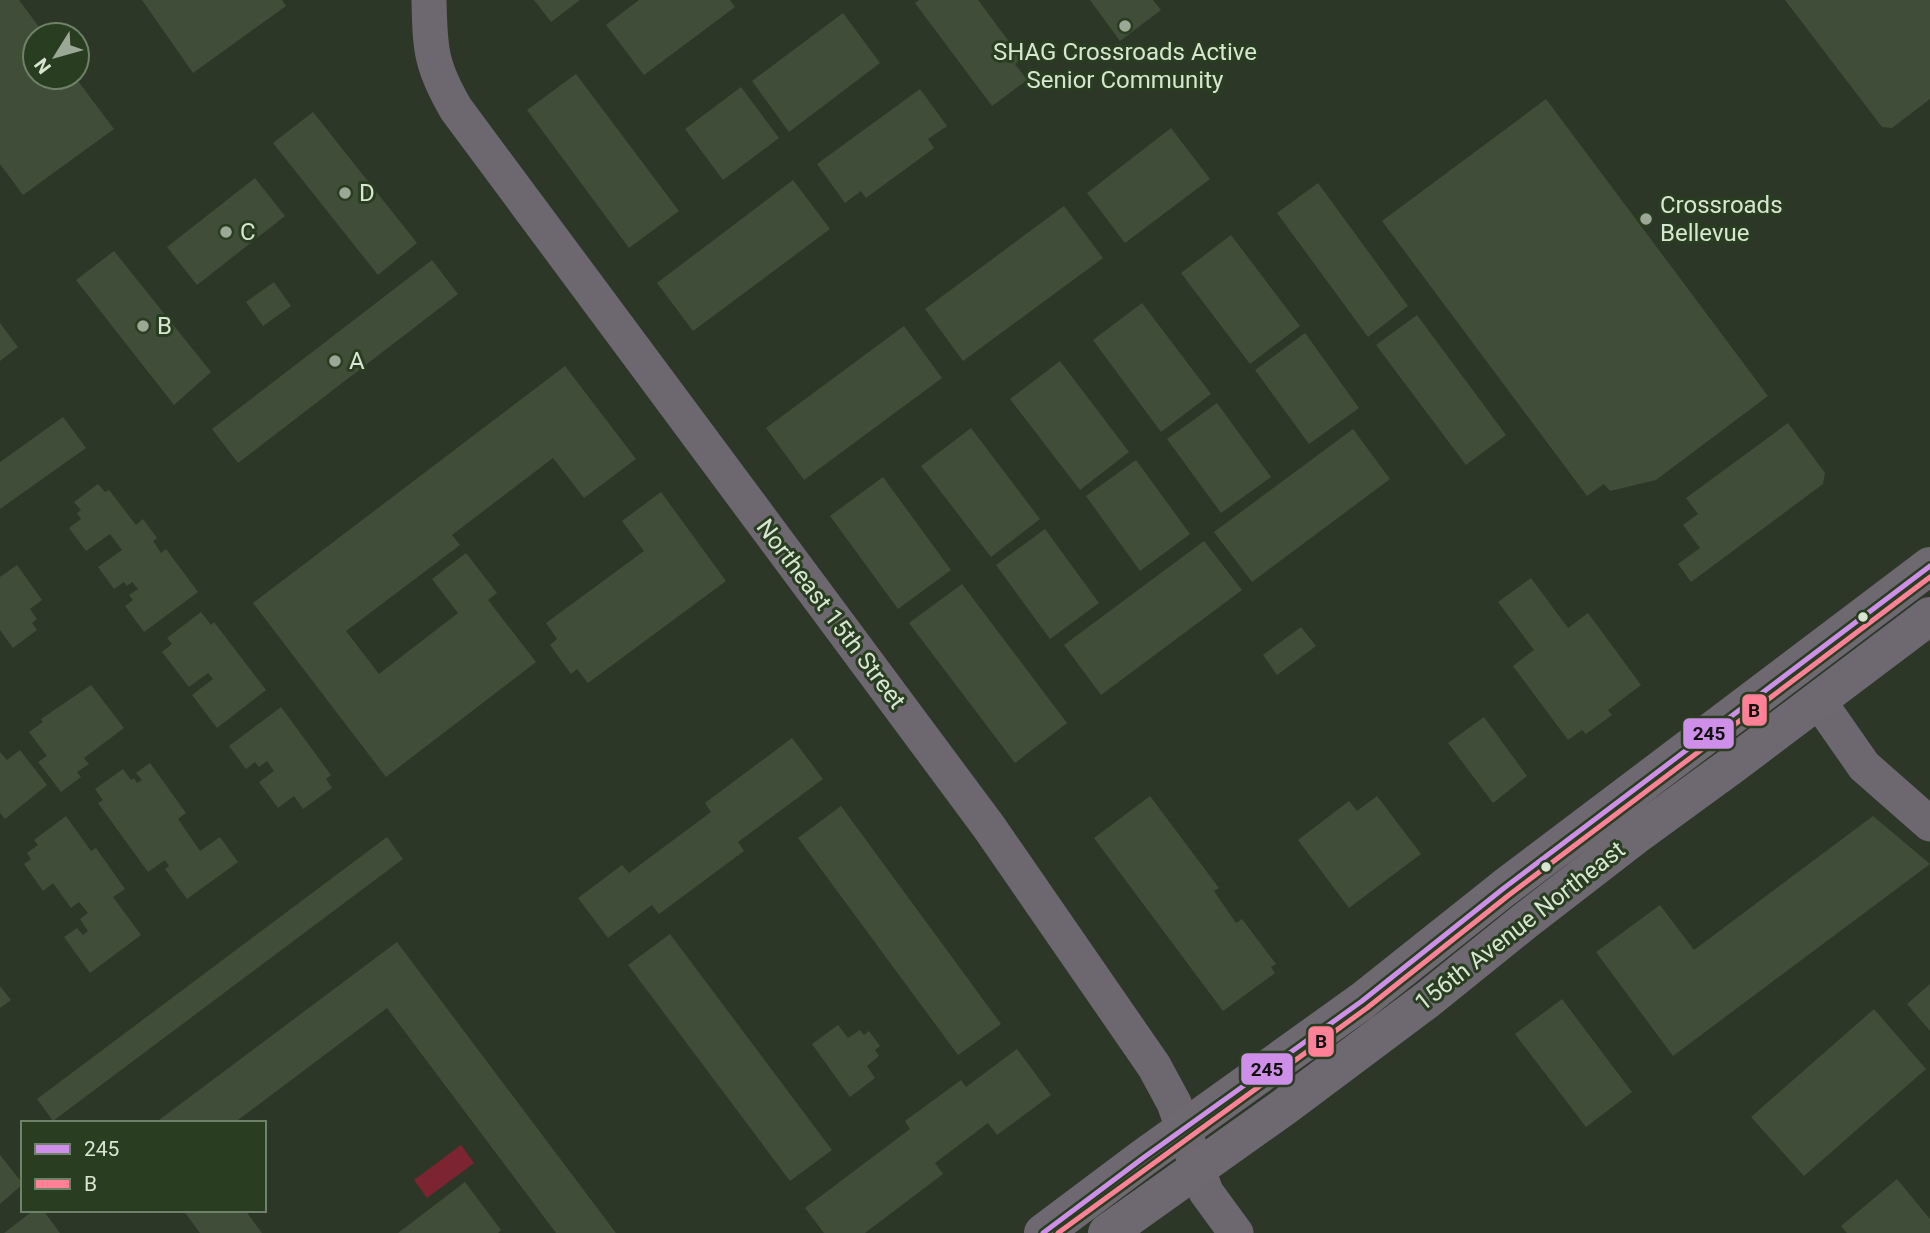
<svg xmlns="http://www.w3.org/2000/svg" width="1930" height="1233" font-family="Roboto,sans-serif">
<rect width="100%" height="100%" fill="#2c3727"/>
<!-- green -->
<path fill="#7c2431" d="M 461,1145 L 474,1163 L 427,1198 L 414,1180 Z"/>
<!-- building -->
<path fill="#404e39" d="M 0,0 L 19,0 L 45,35 L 35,35 L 35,77 L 75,77 L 114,129 L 23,195 L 0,164 Z
M 142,0 L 282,0 L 286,6 L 193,73 Z
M 534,0 L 580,0 L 551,22 Z
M 639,0 L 730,0 L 735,7 L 644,75 L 606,25 Z
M 919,0 L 978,0 L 1022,59 L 1015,64 L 1027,80 L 992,106 L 915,3 Z
M 1090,0 L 1153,0 L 1161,10 L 1120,41 Z
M 1785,0 L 1930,0 L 1930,99 L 1892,128 L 1882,127 Z
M 843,13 L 880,63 L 789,132 L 752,81 Z
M 576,74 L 679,211 L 629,248 L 527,110 Z
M 741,87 L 779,138 L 723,180 L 685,129 Z
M 920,89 L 947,126 L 928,139 L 934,148 L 866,198 L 861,191 L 845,203 L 817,164 Z
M 1546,99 L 1768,396 L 1656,480 L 1610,491 L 1604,484 L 1587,496 L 1382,221 Z
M 313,112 L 417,243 L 378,275 L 273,143 Z
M 1171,128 L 1210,179 L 1125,243 L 1087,193 Z
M 255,178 L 285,216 L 197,285 L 167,247 Z
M 793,180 L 830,229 L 693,331 L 657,283 Z
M 1318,183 L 1408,306 L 1368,337 L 1277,213 Z
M 1064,206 L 1103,258 L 963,361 L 925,309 Z
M 1231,235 L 1300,326 L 1250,364 L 1181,273 Z
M 114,251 L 211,372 L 174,405 L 76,280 Z
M 432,260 L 458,294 L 238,463 L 212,429 Z
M 274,282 L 291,306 L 263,326 L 246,302 Z
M 1142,303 L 1211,394 L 1161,432 L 1093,340 Z
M 1417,315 L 1506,435 L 1466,465 L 1376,345 Z
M 0,323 L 18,347 L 0,361 Z
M 904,326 L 942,378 L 804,480 L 766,428 Z
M 1305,333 L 1359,408 L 1309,444 L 1255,370 Z
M 1060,361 L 1129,452 L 1080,490 L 1010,399 Z
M 565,366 L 636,459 L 584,498 L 553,458 L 452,535 L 460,545 L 346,631 L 379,674 L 458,613 L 432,579 L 466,553 L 497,593 L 488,600 L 536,662 L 386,777 L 253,603 Z
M 1217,403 L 1271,477 L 1221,513 L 1167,439 Z
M 63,417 L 86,448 L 0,509 L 0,462 Z
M 1788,423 L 1825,473 L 1823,484 L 1691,582 L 1678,564 L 1700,548 L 1683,525 L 1698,514 L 1686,498 Z
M 971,428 L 1040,519 L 991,557 L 921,466 Z
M 1353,429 L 1390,479 L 1252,582 L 1214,532 Z
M 1136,460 L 1190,534 L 1140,571 L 1086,496 Z
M 883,477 L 951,570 L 898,609 L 830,516 Z
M 98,484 L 105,492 L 109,490 L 136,525 L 143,519 L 157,538 L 153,541 L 161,553 L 166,549 L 198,592 L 144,632 L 125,606 L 133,600 L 129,595 L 138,589 L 132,582 L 127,586 L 124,582 L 114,589 L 98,567 L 122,550 L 110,534 L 86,551 L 69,528 L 81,519 L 77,513 L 81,510 L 74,502 Z
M 661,492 L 726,581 L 588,683 L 577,669 L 571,674 L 550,645 L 557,639 L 546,623 L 644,551 L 622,521 Z
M 1045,529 L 1099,603 L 1050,639 L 996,565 Z
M 1204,541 L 1242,590 L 1101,695 L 1064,645 Z
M 17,565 L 42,600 L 30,609 L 37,619 L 32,623 L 37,630 L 13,648 L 0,630 L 0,577 Z
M 1531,578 L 1568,628 L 1588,613 L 1641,685 L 1608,710 L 1612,715 L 1586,734 L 1582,730 L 1568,740 L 1513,666 L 1534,650 L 1498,602 Z
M 962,584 L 1067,723 L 1015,763 L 909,623 Z
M 201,612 L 211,625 L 214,622 L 266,690 L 217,728 L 192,695 L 213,679 L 208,673 L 189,687 L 162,652 L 172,644 L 167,638 Z
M 1301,627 L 1316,646 L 1277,675 L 1263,655 Z
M 91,685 L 124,728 L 84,758 L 89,764 L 77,772 L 81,777 L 61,792 L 38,762 L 47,756 L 29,732 L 43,722 L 41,719 Z
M 281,707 L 331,775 L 326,779 L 332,788 L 303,809 L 294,796 L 278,808 L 259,782 L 274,771 L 267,761 L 259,767 L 255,762 L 246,769 L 229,746 Z
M 1484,717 L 1527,776 L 1493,803 L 1448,743 Z
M 792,738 L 823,779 L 738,842 L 744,851 L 659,914 L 652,905 L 608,938 L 578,898 L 622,865 L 629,873 L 711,812 L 705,803 Z
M 20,750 L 47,785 L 5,819 L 0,813 L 0,752 L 7,760 Z
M 150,763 L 186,813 L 178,819 L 200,851 L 220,837 L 238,862 L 187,899 L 165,869 L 169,866 L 165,860 L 148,872 L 98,803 L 103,800 L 95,789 L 123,769 L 131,780 L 134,778 L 137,783 L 142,780 L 136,773 Z
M 1150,796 L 1219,888 L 1214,891 L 1236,923 L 1242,919 L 1276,964 L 1271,967 L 1275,973 L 1223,1011 L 1094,838 Z
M 1377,796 L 1421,854 L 1349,908 L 1298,840 L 1349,801 L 1357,811 Z
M 841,806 L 1001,1024 L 958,1055 L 798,838 Z
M 66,816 L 91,851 L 96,848 L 125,889 L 113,897 L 141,935 L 90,973 L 64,937 L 77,928 L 83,935 L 88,931 L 80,919 L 88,913 L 79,902 L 71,908 L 53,883 L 43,891 L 24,864 L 31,859 L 27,853 L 38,845 L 34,840 Z
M 1873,816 L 1930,864 L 1673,1056 L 1596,952 L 1660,905 L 1694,950 Z
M 387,837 L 403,859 L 53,1121 L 37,1099 Z
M 670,934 L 832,1150 L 790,1181 L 628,965 Z
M 397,942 L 427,982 L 616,1233 L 556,1233 L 387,1008 L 234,1123 L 155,1123 Z
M 1930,984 L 1930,1031 L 1907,1004 Z
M 0,986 L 11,1000 L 0,1008 Z
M 1562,999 L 1632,1092 L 1586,1127 L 1515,1034 Z
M 1874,1009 L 1926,1069 L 1804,1176 L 1751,1117 Z
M 838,1025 L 848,1038 L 860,1030 L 864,1035 L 869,1031 L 880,1046 L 875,1050 L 879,1056 L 867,1066 L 875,1078 L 850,1097 L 812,1044 Z
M 1017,1049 L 1051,1095 L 997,1135 L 988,1123 L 935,1163 L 943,1174 L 865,1233 L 824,1233 L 805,1208 L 910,1129 L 905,1121 L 961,1080 L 966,1087 Z
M 0,1155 L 23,1184 L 0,1204 Z
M 1897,1179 L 1930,1219 L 1930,1233 L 1847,1233 L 1841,1226 Z
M 465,1182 L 501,1230 L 498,1233 L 398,1233 Z
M 34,1210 L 43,1210 L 60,1233 L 4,1233 Z
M 183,1210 L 245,1210 L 262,1233 L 200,1233 Z"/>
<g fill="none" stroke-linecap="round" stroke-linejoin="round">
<!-- street -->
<path stroke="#6d6770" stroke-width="35" d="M 429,1 C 430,50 431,66 456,109 L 989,827 L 1154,1066 L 1174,1103 L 1206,1192 L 1236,1233
M 1818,700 L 1864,766 L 1930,824"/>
<!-- secondary -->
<path stroke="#6e6871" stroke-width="38" d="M 1043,1233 L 1143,1158 L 1362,1001 L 1504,888 L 1930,566
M 1107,1233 L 1284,1107 L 1427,1000 L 1525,921 L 1635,836 L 1731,766 L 1930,616"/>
<!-- bus-1 casing -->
<g stroke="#293e20" stroke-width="10">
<path id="bus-1" d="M 1043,1233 L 1143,1158 L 1362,1001 L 1504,888 L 1930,566"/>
</g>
<!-- bus-2 casing -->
<g stroke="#293e20" stroke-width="10">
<path id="bus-2" d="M 1058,1233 L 1367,1008 L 1509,895 L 1930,577"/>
</g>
<!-- bus-1 -->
<use href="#bus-1" stroke="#ce8fe9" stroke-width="5"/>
<!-- bus-2 -->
<use href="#bus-2" stroke="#ff8097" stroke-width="5"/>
</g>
<!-- markers -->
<g fill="#9ca897" stroke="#293e20" stroke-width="2.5">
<circle cx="1125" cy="26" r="7"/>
<circle cx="345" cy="193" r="7"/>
<circle cx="1646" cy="219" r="7"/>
<circle cx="226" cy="232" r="7"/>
<circle cx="143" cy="326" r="7"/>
<circle cx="335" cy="361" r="7"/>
</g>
<g fill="#d8e5d3" stroke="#293e20" stroke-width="2.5">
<circle cx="1863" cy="617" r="6"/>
<circle cx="1546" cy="867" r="6"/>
</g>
<g text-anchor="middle" stroke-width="6" stroke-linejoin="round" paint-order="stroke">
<!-- poi labels -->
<g font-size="24" fill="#d8e5d3" stroke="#293e20" text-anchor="start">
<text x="1125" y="60" text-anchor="middle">SHAG Crossroads Active<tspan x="1125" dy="28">Senior Community</tspan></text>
<text x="359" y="201">D</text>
<text x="1660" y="213">Crossroads<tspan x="1660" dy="28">Bellevue</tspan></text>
<text x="240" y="240">C</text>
<text x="157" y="334">B</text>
<text x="349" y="369">A</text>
</g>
<!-- street labels -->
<g font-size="24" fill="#d8e5d3" stroke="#293e20">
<text transform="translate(831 614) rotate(53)" y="8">Northeast 15th Street</text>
<text transform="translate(1520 926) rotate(-38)" y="8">156th Avenue Northeast</text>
</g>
</g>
<g stroke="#293e20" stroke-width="2.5">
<rect x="1741" y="693" width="27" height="34" rx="7" fill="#ff8097"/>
<rect x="1682" y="717" width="53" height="33" rx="7" fill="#ce8fe9"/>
<rect x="1307" y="1025" width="28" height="33" rx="7" fill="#ff8097"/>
<rect x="1240" y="1052" width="54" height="34" rx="7" fill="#ce8fe9"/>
</g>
<g font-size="19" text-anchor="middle" font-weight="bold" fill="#111">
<text x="1754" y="717">B</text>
<text x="1709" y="740">245</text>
<text x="1321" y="1048">B</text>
<text x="1267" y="1076">245</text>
</g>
<!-- legend -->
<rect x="21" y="1121" width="245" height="91" fill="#293e20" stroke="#6f8168" stroke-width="2"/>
<rect x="35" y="1144" width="35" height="10" fill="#ce8fe9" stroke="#6f8168" stroke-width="2"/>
<text x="84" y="1156" font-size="21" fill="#d8e5d3">245</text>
<rect x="35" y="1179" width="35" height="10" fill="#ff8097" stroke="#6f8168" stroke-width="2"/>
<text x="84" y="1191" font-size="21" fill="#d8e5d3">B</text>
<!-- north arrow -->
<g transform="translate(56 56) rotate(233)"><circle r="33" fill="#293e20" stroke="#6f8168" stroke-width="2"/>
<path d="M0-5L12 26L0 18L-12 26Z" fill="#9ca897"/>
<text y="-10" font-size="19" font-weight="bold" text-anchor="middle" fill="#d8e5d3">N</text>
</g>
</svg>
